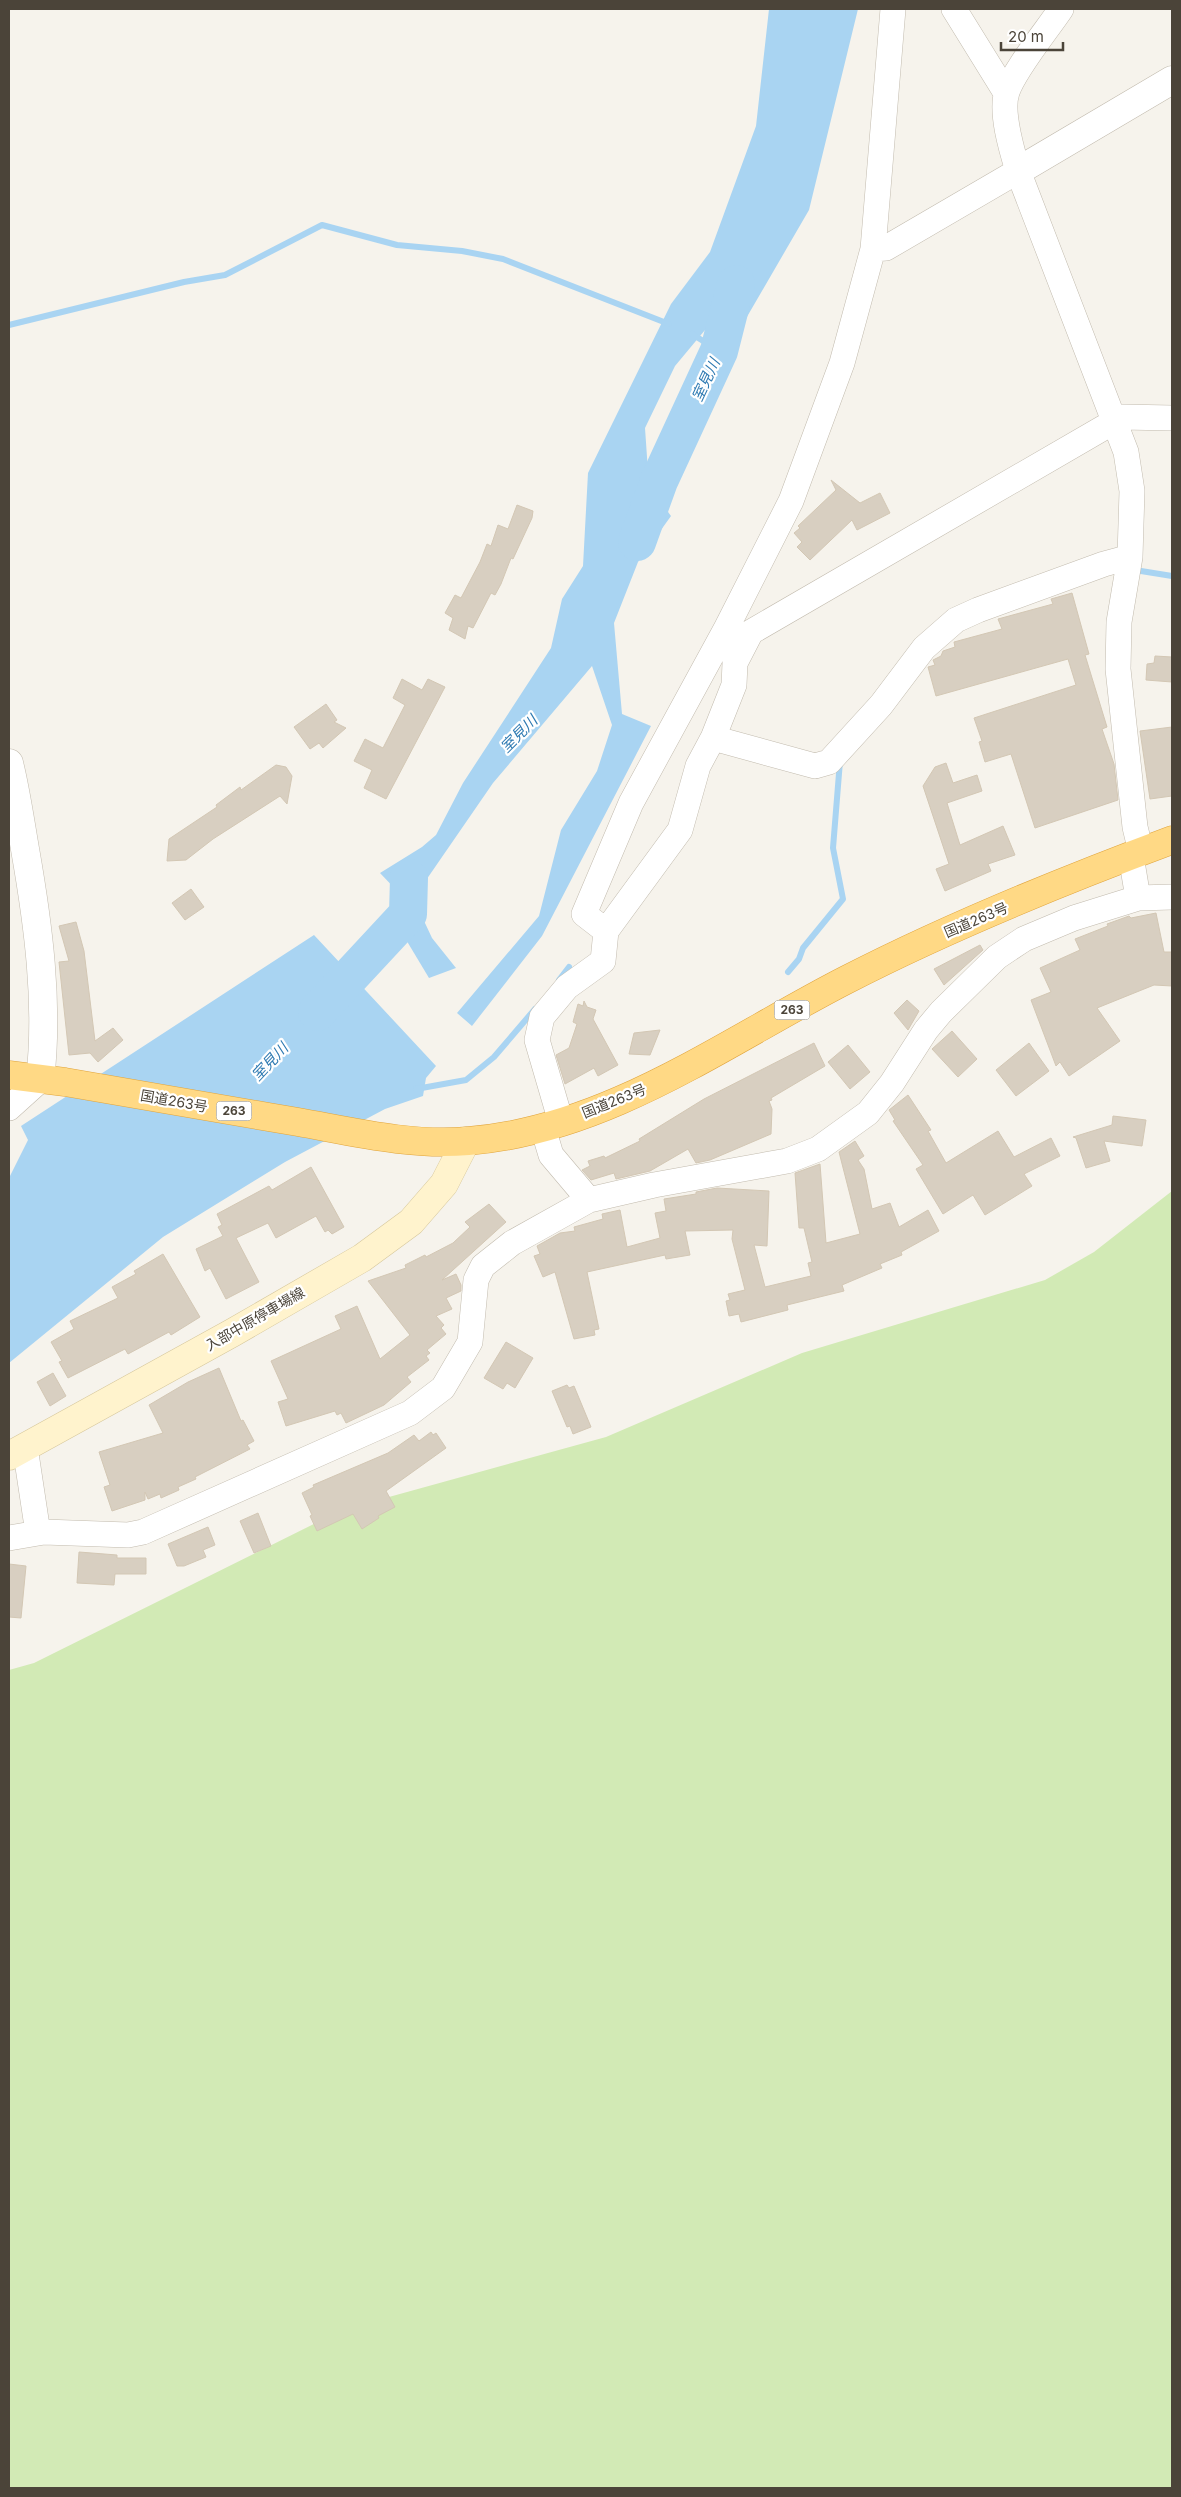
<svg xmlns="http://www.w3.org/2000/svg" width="1181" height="2497" font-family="Inter,'Noto Sans JP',sans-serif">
<rect width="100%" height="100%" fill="#f6f3ec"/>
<!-- green -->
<path fill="#d2eab5" d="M 1172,1191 L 1172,2488 L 9,2488 L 9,1670 L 34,1663 L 342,1510 L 606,1437 L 802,1353 L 1045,1280 L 1094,1252 Z"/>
<!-- water -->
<path fill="#a9d4f2" d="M 769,9 L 858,9 L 809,210 L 730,346 L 715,318 L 675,366 L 645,428 L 649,486 L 671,516 L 638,562 L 614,623 L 622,714 L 651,726 L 542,936 L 472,1026 L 457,1013 L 539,916 L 561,830 L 597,771 L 612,725 L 592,666 L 493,783 L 422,886 L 418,908 L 432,938 L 456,968 L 429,978 L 390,913 L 400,894 L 380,873 L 422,847 L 436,835 L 463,783 L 551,648 L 562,599 L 583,566 L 588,473 L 671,304 L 710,252 L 756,126 Z
M 314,935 L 436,1066 L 426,1078 L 423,1096 L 385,1109 L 285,1162 L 163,1237 L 9,1363 L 9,1178 L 28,1140 L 21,1126 Z"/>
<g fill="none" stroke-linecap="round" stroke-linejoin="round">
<!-- stream -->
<path stroke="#a9d4f2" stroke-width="6" d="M 9,325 L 184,282 L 225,275 L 322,225 L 397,245 L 462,251 L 503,259 L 669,324
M 692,334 L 719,351
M 1141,571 L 1172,576
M 788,972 L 799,959 L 803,948 L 843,899 L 833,848 L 840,761
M 559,980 L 569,967
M 416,1089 L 466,1080 L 494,1057 L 535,1009"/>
<!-- river -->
<path stroke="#a9d4f2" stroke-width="38" d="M 637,542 L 659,481 L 719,351 L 736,284
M 317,1012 L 408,914 L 409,878"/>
</g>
<!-- building -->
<path fill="#d8cfc1" stroke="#d3c7b4" d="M 831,480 L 860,503 L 880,493 L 890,513 L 857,530 L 852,520 L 810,560 L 797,547 L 802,542 L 794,533 L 800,528 L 798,526 L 836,490 Z
M 517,505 L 533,511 L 532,518 L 513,559 L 511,558 L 501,584 L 495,595 L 491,593 L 473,628 L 468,626 L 465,639 L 449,630 L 453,618 L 445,613 L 455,595 L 461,598 L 480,562 L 487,544 L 491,546 L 498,525 L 508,529 Z
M 1072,593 L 1089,654 L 1085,655 L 1107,727 L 1102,729 L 1114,764 L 1118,800 L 1035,828 L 1011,754 L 985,762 L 979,742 L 982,741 L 974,718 L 1076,685 L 1068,659 L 936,696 L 928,667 L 935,665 L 933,660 L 941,656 L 943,651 L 955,647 L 954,642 L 1002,629 L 998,619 L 1053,604 L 1051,599 Z
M 1155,656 L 1172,657 L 1172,682 L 1146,680 L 1147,664 L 1154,663 Z
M 402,679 L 422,690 L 428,679 L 445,687 L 386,799 L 364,788 L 372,770 L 354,761 L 365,739 L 383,748 L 405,705 L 393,698 Z
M 326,704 L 337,720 L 334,722 L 346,728 L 323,748 L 319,743 L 310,749 L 294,727 Z
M 1172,727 L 1172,796 L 1150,799 L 1140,731 Z
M 946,763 L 953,783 L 977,775 L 982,791 L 947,803 L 960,845 L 1003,826 L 1015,855 L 988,864 L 991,871 L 945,891 L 936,869 L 949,864 L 923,786 L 935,767 Z
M 276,765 L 286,767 L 292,776 L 287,804 L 280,796 L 213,839 L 186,860 L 167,861 L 169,839 L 217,807 L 216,805 L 240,787 L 241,790 Z
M 191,889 L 204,907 L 185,920 L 172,903 Z
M 1156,913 L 1164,952 L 1172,952 L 1172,986 L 1154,985 L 1097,1008 L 1120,1041 L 1069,1076 L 1060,1062 L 1056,1066 L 1031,1000 L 1051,992 L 1040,968 L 1080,950 L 1075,939 L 1108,926 L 1107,924 L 1129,916 L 1131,918 Z
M 76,922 L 84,951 L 95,1041 L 113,1028 L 123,1040 L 98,1062 L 90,1053 L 69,1055 L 59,962 L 69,961 L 59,926 Z
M 980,945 L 983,950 L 944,985 L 934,969 Z
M 907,1000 L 919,1011 L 908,1030 L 894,1013 Z
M 584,1001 L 587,1007 L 596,1010 L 593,1019 L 618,1065 L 598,1076 L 594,1068 L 565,1084 L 556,1055 L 569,1048 L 577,1024 L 573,1022 L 578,1004 L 583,1006 Z
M 660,1030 L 650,1055 L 629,1054 L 634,1033 Z
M 952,1031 L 977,1059 L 958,1077 L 932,1049 Z
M 814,1043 L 825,1066 L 771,1098 L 772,1100 L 769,1101 L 772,1109 L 771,1134 L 710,1160 L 696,1163 L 688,1149 L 650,1171 L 616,1179 L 614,1173 L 591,1180 L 582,1170 L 590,1166 L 588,1161 L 604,1156 L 605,1158 L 640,1141 L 639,1139 L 704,1099 Z
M 1029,1043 L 1049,1071 L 1016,1096 L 996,1070 Z
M 848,1045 L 870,1072 L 850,1089 L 828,1062 Z
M 908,1095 L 931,1130 L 928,1131 L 946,1163 L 998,1131 L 1014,1157 L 1051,1138 L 1060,1156 L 1024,1174 L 1032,1186 L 985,1215 L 973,1195 L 943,1214 L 916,1169 L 923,1165 L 893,1121 L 895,1120 L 889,1110 Z
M 1113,1116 L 1146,1120 L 1142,1146 L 1104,1141 L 1110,1161 L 1086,1168 L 1076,1138 L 1073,1137 L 1112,1125 Z
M 855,1141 L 864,1156 L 858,1160 L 864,1169 L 872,1209 L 890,1203 L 899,1227 L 928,1210 L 939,1231 L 901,1252 L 902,1255 L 880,1264 L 882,1268 L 842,1285 L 844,1291 L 787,1305 L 788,1310 L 741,1322 L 739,1314 L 729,1316 L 726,1301 L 730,1300 L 728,1294 L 745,1290 L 732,1239 L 733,1230 L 685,1231 L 690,1255 L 666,1259 L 665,1255 L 587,1272 L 599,1329 L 594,1330 L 595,1335 L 574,1339 L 555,1272 L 543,1277 L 534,1256 L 540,1254 L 537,1246 L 560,1233 L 575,1231 L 574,1227 L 603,1219 L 602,1214 L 620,1210 L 627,1247 L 660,1238 L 655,1213 L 666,1211 L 664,1199 L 696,1194 L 696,1192 L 717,1188 L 769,1191 L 767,1246 L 754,1245 L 765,1287 L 811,1276 L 808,1263 L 812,1262 L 804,1228 L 799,1228 L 795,1173 L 820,1164 L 826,1243 L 860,1234 L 839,1152 Z
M 311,1167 L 344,1227 L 332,1234 L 328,1230 L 325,1232 L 316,1216 L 276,1238 L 268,1223 L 236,1238 L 259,1282 L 226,1299 L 210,1268 L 205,1271 L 196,1249 L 223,1236 L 218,1227 L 222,1225 L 217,1214 L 269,1186 L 272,1190 Z
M 489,1204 L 506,1222 L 442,1280 L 456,1274 L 461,1285 L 461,1291 L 446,1298 L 452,1309 L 436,1316 L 444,1325 L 441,1328 L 446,1334 L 427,1350 L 430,1353 L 426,1356 L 429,1360 L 407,1377 L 411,1382 L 384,1405 L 346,1423 L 341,1413 L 337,1415 L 335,1411 L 286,1426 L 278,1402 L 288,1399 L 271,1361 L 341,1329 L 335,1316 L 357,1306 L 380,1359 L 410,1335 L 368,1281 L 406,1268 L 405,1265 L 425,1255 L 426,1257 L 453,1243 L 470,1227 L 465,1222 Z
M 163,1254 L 200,1317 L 171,1335 L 169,1332 L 128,1354 L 125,1349 L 68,1378 L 59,1362 L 62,1361 L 51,1342 L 74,1329 L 70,1321 L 118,1298 L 112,1287 L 136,1274 L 134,1271 Z
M 506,1342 L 533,1358 L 515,1388 L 507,1383 L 503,1389 L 484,1378 Z
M 219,1368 L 241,1421 L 243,1420 L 254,1441 L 247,1445 L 250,1449 L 195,1477 L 196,1479 L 178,1487 L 179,1490 L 161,1498 L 160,1494 L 148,1499 L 145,1492 L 145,1500 L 112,1511 L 104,1487 L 110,1485 L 99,1452 L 163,1433 L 149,1405 L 188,1382 Z
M 53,1373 L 66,1396 L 50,1406 L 37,1382 Z
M 567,1385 L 569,1388 L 574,1386 L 591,1427 L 573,1434 L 570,1426 L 567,1427 L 552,1391 Z
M 431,1432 L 433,1435 L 436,1433 L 446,1448 L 386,1491 L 395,1507 L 378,1516 L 379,1518 L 362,1529 L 353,1514 L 317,1531 L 310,1516 L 312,1515 L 302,1493 L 314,1487 L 313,1485 L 388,1453 L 414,1435 L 419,1441 Z
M 258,1513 L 271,1546 L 254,1553 L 240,1521 Z
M 208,1527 L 215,1545 L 203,1550 L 206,1557 L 184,1566 L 177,1566 L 168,1544 Z
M 79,1552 L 117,1555 L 117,1558 L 146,1558 L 146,1574 L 115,1574 L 114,1585 L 77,1583 Z
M 9,1564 L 26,1566 L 21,1618 L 9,1617 Z"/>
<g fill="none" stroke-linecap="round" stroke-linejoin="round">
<!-- minor casing -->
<g stroke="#c2bbae" stroke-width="26">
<path id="minor" d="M 954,9 L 1006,93
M 1061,9 C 1047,30 1014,70 1007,92 C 1000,112 1012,151 1018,171 L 1126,452 L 1132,491 L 1130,557 L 1119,622 L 1118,669 L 1135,827 L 1141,852
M 873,249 L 886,248 L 1018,171
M 713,738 L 815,766 L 829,762 L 881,705 L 924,648 L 956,620 L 978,610 L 1104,564 L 1130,557
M 1131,856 L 1138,898
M 606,931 L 584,914 L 631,803 L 727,627 L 791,501 L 842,363 L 873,249 L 893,9
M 9,1108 L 40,1080
M 561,1122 L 537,1040 L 542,1017 L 567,987 L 603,961 L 606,931 L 680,830 L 698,766 L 713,738 L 734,685 L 735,663 L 751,632 L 1122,417 L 1172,418
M 543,1128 L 551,1155 L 589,1200 L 654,1185 L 787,1161 L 818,1149 L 868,1113 L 892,1083 L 926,1030 L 941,1012 L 997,957 L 1024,939 L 1074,918 L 1138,898 L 1172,897
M 25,1447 L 38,1533
M 9,1538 L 44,1532 L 128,1535 L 143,1532 L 410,1413 L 443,1388 L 470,1342 L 476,1280 L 483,1266 L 512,1243 L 589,1200"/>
</g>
<!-- tertiary casing -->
<g stroke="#c2bbae" stroke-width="29">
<path id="tertiary" d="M 1018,171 L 1172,80
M 9,763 C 16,791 20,820 25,849 C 38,923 49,1004 40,1080"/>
</g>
<!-- secondary casing -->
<g stroke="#d6c79b" stroke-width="29">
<path id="secondary" d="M 9,1456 L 232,1333 L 362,1258 L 411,1222 L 444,1184 L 466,1141"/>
</g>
<!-- trunk casing -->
<g stroke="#e0a43c" stroke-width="29">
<path id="trunk" d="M 9,1075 L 65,1082 C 142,1095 220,1109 298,1122 C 354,1132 411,1146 468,1141 C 608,1130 725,1042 846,980 C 951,926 1062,881 1172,840"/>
</g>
<!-- minor -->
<use href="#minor" stroke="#fff" stroke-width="25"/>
<!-- tertiary -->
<use href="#tertiary" stroke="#fff" stroke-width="28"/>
<!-- secondary -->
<use href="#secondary" stroke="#fff3cd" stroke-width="28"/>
<!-- trunk -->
<use href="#trunk" stroke="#ffd985" stroke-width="28"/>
</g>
<g text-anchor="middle" stroke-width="4.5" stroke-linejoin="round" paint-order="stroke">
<!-- shield labels -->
<g fill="#fff" stroke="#817c74" stroke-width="1">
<rect x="774.5" y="1000.5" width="35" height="19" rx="4"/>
<rect x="216.5" y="1101.5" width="35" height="19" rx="4"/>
</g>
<g font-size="12" font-weight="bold" fill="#4b4439">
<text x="792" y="1014">263</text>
<text x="234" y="1115">263</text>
</g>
<!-- street labels -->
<g font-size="14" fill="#4b4439" stroke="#fff">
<text transform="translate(976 920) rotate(-23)" y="5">国道263号</text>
<text transform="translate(174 1101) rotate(10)" y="5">国道263号</text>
<text transform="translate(614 1101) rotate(-22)" y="5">国道263号</text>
<text transform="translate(255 1319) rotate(-30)" y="5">入部中原停車場線</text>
</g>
<!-- water labels -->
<g font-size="15" font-style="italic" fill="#2e7ab2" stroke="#fff">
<text transform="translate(706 380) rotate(-65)" y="5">室見川</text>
<text transform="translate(519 734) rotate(-45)" y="5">室見川</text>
<text transform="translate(270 1062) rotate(-47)" y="5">室見川</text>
</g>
</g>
<!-- border -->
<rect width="1181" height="2497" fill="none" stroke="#4b4439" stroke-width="20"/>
<!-- scale -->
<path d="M1001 42v8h62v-8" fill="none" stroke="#4b4439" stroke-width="2.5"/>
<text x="1008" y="42" font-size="15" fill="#4b4439" stroke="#ffffff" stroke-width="4" paint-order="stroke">20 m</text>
</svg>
